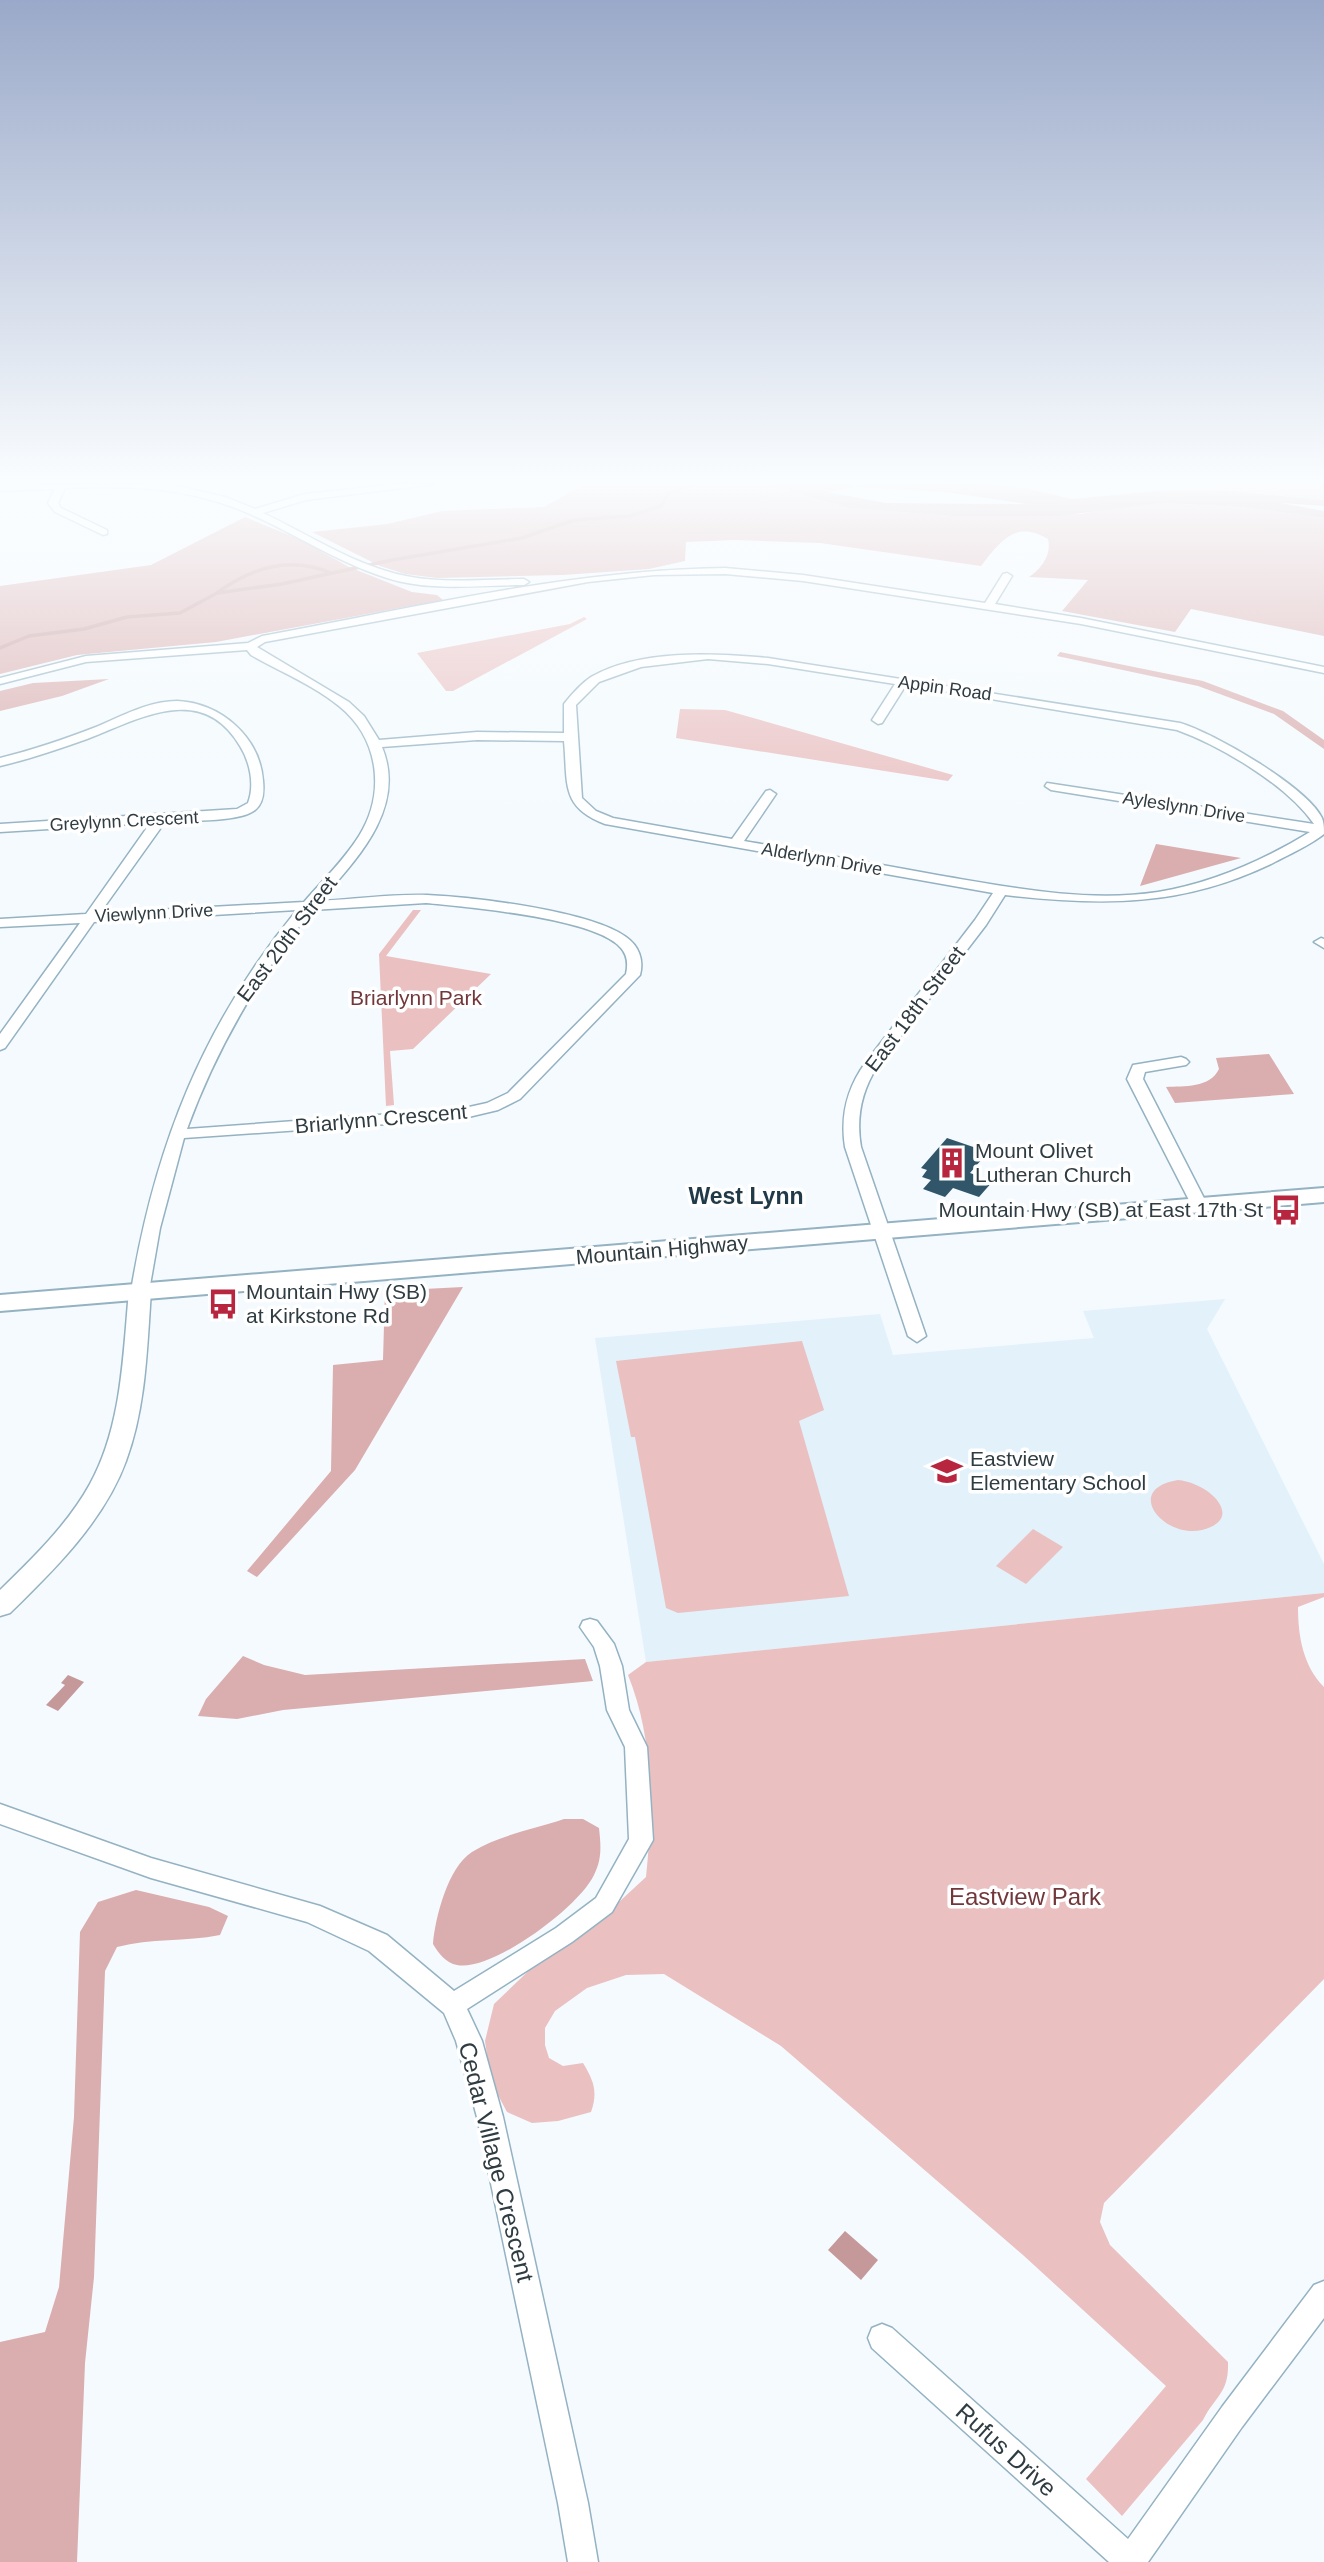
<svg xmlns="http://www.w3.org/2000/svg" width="1324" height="2562" font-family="Helvetica,sans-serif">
<rect width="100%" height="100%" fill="#f4fafe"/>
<!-- built -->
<path fill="#e2f1fa" d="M 1225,1299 L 1207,1329 L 1324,1564 L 1324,1593 L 646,1662 L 595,1338 L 880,1314 L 893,1355 L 1094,1338 L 1083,1311 Z"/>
<!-- green -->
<path fill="#eac0c1" d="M 1165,484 L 1324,484 L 1324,500 Z
M 584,617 L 587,619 L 453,691 L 446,691 L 417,653 L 570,624 Z
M 680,709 L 725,710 L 953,775 L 948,781 L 676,738 Z
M 413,910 L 421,910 L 386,956 L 491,974 L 413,1049 L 390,1051 L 394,1105 L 386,1106 L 379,954 Z
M 802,1341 L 824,1410 L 799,1421 L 849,1596 L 678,1613 L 666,1608 L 635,1437 L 631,1437 L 616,1361 Z
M 1178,1480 C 1210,1483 1246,1519 1202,1530 C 1164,1539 1122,1489 1178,1480 Z
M 1033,1529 L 1063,1547 L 1026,1584 L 996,1566 Z
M 1324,1593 L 1324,1597 L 1298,1607 C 1298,1636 1303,1666 1324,1687 L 1324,1979 L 1104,2203 L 1100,2222 L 1110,2245 L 1228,2362 C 1229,2393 1216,2395 1203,2420 L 1122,2516 L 1086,2479 L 1166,2386 L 1023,2255 L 781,2046 L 664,1974 L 626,1975 L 587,1988 L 555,2011 L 545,2028 L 545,2045 L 549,2058 L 563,2066 L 583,2063 C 594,2081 598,2092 591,2112 L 558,2121 L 532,2123 L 507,2112 L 491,2082 L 485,2041 L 494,2004 L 540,1960 L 593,1926 L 646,1877 C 653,1809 654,1740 628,1675 L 646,1662 Z"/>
<!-- forest -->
<path fill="#daadae" d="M 584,484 L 762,484 L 849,508 L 951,516 L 1081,514 L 1121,506 L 1162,503 L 1241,507 L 1324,518 L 1324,636 L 1191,609 L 1175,632 L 1062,611 L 1088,580 L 1029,577 C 1041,569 1052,555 1048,539 C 1015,519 1000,542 981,566 L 820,543 L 735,540 L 686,542 L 685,561 L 649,569 L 563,575 L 437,578 L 405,574 L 380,566 L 312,532 L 387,524 L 442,511 L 544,507 Z
M 245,517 L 299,539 L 349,567 L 412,592 L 437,595 L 443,600 L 216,642 L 77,655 L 0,674 L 0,586 L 151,565 Z
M 1060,652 L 1203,681 L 1283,711 L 1324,740 L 1324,749 L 1274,714 L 1198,686 L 1057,656 Z
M 109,679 L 62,696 L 0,711 L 0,691 L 33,683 Z
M 1156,844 L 1241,858 L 1140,886 Z
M 1269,1054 L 1294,1094 L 1175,1103 L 1166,1087 C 1184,1086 1210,1088 1219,1069 L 1216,1058 Z
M 463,1287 L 355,1470 L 257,1577 L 247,1571 L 331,1471 L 333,1365 L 383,1360 L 385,1291 Z
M 243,1656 L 264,1665 L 305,1675 L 585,1659 L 593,1681 L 283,1710 L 237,1719 L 198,1716 L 206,1699 Z
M 564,1819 L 583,1819 L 599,1828 C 601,1846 602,1859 594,1875 C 579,1907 492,1972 457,1965 C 446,1963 439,1954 433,1944 C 435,1918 448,1867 472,1852 C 499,1835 535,1829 564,1819 Z
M 136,1890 L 209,1907 L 228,1916 L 220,1935 C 185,1942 151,1938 117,1947 L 105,1971 L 94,2277 L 85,2363 L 77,2562 L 0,2562 L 0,2342 L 45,2332 L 59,2287 L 74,2117 L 80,1932 L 98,1902 Z"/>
<!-- water -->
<path fill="#c5999a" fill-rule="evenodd" d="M 762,484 L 987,484 L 1026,488 L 1072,499 L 1164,490 L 1222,490 L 1324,500 L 1324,506 L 1281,503 L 1324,511 L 1324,518 L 1241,507 L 1162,503 L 1058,516 L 951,516 L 849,508 ZM 855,487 L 946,492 L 1026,504 L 886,503 L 828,492 Z
M 68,1675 L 84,1682 L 58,1711 L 46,1705 L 65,1685 L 61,1683 Z
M 845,2231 L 878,2260 L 861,2280 L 828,2250 Z"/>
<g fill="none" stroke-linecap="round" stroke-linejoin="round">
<!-- stream -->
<path stroke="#c5999a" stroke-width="3.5" d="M 218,592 C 254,567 289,556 331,573
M 0,648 L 29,636 L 84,629 L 127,617 L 180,613 L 217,593 L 282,584 L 392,560 L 522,538 L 574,520 L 630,516 L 661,506 L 668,494 L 693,484"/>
</g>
<!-- building -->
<path fill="#325669" d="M 947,1138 L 988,1152 L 970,1173 L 993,1181 L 979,1197 L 953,1188 L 945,1197 L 923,1189 L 931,1180 L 922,1177 L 927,1170 L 921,1168 Z"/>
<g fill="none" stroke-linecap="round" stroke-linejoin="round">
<!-- minor casing -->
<g stroke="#94b2c2" stroke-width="3">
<path id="minor" d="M 169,484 L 225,497 L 255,509 L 305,494 L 400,484 L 435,484 L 306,500 L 263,513 C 310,535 355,566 406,576 C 444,584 485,579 524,579 L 529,582 L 524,585 C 478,585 431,592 387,578 C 336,562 291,531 243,511 C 185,487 126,485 65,488 L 58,503 L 61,508 L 107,530 L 107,534 L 103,535 L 55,512 L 48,503 L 55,489 L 0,491 L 0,485 Z
M 725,568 L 803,575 L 985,603 L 1003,574 L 1007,573 L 1012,576 L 995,604 L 1081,618 L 1324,667 L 1324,673 L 1081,624 L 803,581 L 725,574 L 654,575 L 588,582 L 265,642 L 257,647 L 349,702 L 364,716 L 379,740 L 477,732 L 564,733 L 564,704 C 571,695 582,683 591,677 C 639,649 715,653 768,658 L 1180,723 C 1214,733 1307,787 1322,818 C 1324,823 1324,829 1324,834 C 1310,845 1290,854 1273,863 C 1182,907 1103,906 1005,895 L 986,925 L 877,1067 C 861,1092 856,1118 861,1147 L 926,1336 L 917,1342 L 908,1336 L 845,1147 C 840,1115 847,1088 866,1062 L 975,920 L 993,893 L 605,824 C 560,807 568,783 564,741 L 477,740 L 382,747 C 407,808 357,859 320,901 C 355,899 392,894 427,895 C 473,897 591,911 626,937 C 639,946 644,960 640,975 L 520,1099 L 498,1110 L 460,1119 L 184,1138 L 160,1228 L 149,1291 L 146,1295 L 134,1295 L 131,1291 C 155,1146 203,1024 297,910 L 94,922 L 5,1048 L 0,1050 L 0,1034 L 80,923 L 0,927 L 0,919 L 86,914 L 146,829 L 147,823 L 0,832 L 0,824 L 237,809 L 248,803 C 255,785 250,762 240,746 C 202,681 139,719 87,739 C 59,749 30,759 0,766 L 0,758 C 33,750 65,739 96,727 C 122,716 149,701 177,701 C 221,703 260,737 263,781 C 264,791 264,803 255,810 C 239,823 182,820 160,822 L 160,829 L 100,913 L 304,902 C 323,880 344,860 359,836 C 386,793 379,738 339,706 C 313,685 281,672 251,655 L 247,650 L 86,662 L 0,684 L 0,678 L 86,656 L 248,643 L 262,636 C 415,608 569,570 725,568 ZM 708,659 L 768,664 L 895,684 L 872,720 L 878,724 L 882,723 L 906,685 L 1177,730 C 1221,746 1287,785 1314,824 L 1047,783 L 1045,786 L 1051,790 L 1310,832 C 1264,860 1212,883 1158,892 C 1085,903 1009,887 937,875 C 873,863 808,852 744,841 L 776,794 L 770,790 L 766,791 L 732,839 L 613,818 L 596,811 L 582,798 L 576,705 L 599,682 L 641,667 ZM 426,903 C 467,907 596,918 621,948 C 628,956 628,965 626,974 L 508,1093 L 487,1103 L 460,1109 L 187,1129 C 217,1047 258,977 312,910 Z
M 1321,938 L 1324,939 L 1324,948 L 1314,942 Z
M 1181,1057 L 1186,1059 L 1189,1062 L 1186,1065 L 1145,1072 L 1143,1079 L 1208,1206 L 1200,1211 L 1192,1206 L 1127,1079 L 1133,1065 Z
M 590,1619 L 597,1621 L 614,1644 L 622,1666 L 629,1710 L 647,1747 L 653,1840 L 612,1912 L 572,1942 L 467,2009 L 482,2041 L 503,2117 L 588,2503 L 598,2562 L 568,2562 L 558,2503 L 477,2117 L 456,2041 L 444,2013 L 369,1951 L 307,1922 L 151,1878 L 0,1824 L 0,1804 L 151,1858 L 320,1906 L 387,1935 L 454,1991 L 556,1928 L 596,1898 L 629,1839 L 625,1747 L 607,1710 L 600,1666 L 594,1647 L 580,1627 L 583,1621 Z
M 1324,2281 L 1324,2318 L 1242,2427 L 1148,2562 L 1109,2562 L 872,2348 L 868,2338 L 872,2328 L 882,2324 L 892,2328 L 1128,2539 L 1222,2407 L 1314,2285 Z"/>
</g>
<!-- tertiary casing -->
<g stroke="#94b2c2" stroke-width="3">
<path id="tertiary" d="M 140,1284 L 148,1286 L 151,1291 C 147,1348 146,1407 126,1461 C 104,1521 55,1569 10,1613 L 0,1616 L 0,1590 C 33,1558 68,1524 90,1484 C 122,1426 123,1355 129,1291 L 132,1286 Z"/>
</g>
<!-- secondary casing -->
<g stroke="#94b2c2" stroke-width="4">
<path id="secondary" d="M 1324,1188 L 1324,1202 L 0,1311 L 0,1295 Z"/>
</g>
<!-- minor -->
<use href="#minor" fill="#fff" fill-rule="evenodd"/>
<!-- tertiary -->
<use href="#tertiary" fill="#fff" fill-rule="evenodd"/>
<!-- secondary -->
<use href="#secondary" fill="#fff" fill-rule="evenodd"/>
</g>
<!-- sky -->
<linearGradient id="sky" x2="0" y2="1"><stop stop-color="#9aa9c9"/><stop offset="0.57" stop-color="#fafdff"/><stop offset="1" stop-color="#fafdff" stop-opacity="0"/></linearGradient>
<rect width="1324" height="843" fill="url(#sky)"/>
<!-- icons -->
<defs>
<g id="building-bare" transform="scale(2.415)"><path d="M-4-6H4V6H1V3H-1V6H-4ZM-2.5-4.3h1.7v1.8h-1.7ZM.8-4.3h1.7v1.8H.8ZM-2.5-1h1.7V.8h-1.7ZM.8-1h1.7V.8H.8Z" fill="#b7263e" stroke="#fff" stroke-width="2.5" paint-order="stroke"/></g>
<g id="bus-bare" transform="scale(2.415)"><path d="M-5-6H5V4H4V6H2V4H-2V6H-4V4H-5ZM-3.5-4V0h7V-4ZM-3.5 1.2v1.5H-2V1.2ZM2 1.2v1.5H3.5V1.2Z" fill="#b7263e" stroke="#fff" stroke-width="2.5" paint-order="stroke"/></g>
<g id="school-bare" transform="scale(2.415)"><path d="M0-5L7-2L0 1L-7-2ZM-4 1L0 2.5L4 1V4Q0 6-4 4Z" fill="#b7263e" stroke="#fff" stroke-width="2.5" paint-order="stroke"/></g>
</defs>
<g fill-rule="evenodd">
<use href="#building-bare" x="952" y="1163"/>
<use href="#bus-bare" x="1286" y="1210"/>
<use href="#bus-bare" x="223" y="1304"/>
<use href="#school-bare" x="947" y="1471"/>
</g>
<g text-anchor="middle" stroke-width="7" stroke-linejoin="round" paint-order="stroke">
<!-- far-street labels -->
<g font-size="18" fill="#2f3c42" stroke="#fff">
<text transform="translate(945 688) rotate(8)" y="6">Appin Road</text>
<text transform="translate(1184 807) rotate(9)" y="6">Ayleslynn Drive</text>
<text transform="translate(124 821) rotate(-3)" y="6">Greylynn Crescent</text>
<text transform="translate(822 859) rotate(10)" y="6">Alderlynn Drive</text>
<text transform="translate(154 913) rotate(-3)" y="6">Viewlynn Drive</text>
</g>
<!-- street labels -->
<g font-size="21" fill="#2f3c42" stroke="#fff">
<text transform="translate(287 939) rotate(-53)" y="7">East 20th Street</text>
<text transform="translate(915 1009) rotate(-53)" y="7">East 18th Street</text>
<text transform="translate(381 1119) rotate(-5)" y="7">Briarlynn Crescent</text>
<text transform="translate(662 1250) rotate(-5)" y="7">Mountain Highway</text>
</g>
<!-- park labels -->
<g font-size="21" fill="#71373a" stroke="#fff">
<text x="416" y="1005">Briarlynn Park</text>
</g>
<!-- poi labels -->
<g font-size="21" fill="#2f3c42" stroke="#fff" text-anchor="start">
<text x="975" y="1158">Mount Olivet<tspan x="975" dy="24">Lutheran Church</tspan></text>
<text x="1263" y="1217" text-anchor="end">Mountain Hwy (SB) at East 17th St</text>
<text x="246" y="1299">Mountain Hwy (SB)<tspan x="246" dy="24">at Kirkstone Rd</tspan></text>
<text x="970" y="1466">Eastview<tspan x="970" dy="24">Elementary School</tspan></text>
</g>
<!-- neighbourhood labels -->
<g font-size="23" font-weight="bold" fill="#203a48" stroke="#fff">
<text x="746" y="1204">West Lynn</text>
</g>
<!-- near-park labels -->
<g font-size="24" fill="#71373a" stroke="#fff">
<text x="1025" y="1905">Eastview Park</text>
</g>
<!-- near-street labels -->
<g font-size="24" fill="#2f3c42" stroke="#fff">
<text transform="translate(496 2162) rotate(76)" y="8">Cedar Village Crescent</text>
<text transform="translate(1006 2450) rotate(42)" y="8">Rufus Drive</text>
</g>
</g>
</svg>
